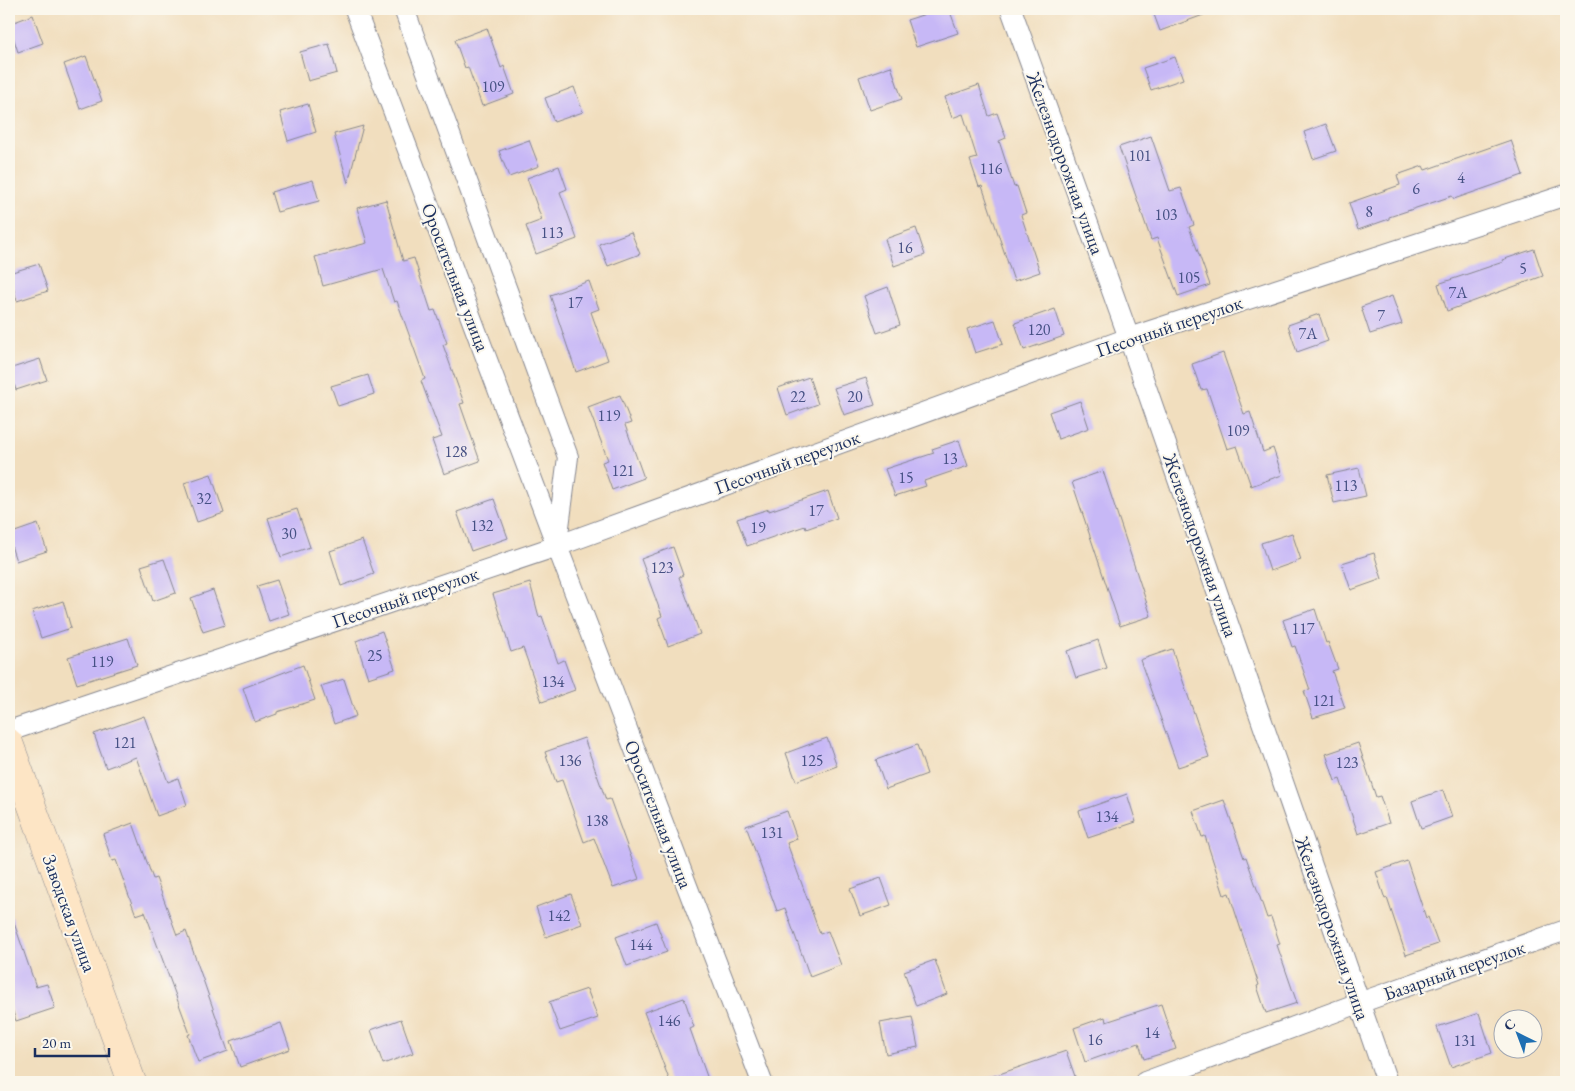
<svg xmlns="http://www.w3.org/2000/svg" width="1575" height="1091" font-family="'EB Garamond',serif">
<rect width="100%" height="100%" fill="#fbf7ec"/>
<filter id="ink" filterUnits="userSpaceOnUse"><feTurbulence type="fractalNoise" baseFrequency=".02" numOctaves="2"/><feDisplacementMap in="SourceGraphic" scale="10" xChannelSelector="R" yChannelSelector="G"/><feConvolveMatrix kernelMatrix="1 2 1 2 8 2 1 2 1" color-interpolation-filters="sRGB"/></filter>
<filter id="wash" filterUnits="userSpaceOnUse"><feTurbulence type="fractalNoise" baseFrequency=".0096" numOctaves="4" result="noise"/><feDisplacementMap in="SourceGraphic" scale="20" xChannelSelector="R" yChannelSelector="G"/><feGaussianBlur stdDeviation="1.12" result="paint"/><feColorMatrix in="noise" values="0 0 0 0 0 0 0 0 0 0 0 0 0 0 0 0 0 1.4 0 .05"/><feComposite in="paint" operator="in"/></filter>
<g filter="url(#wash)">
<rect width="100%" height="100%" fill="#f1debe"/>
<g id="blocks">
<!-- building -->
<path fill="#c7b8f6" d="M 941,9 L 949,9 L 958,33 L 916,47 L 907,20 Z
M 1152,9 L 1213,9 L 1214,11 L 1160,31 Z
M 33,15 L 43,43 L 18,52 L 9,24 Z
M 487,28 L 501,68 L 504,66 L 514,94 L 482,106 L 468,67 L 465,68 L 455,40 Z
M 329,44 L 337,73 L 308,81 L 300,52 Z
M 86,56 L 102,101 L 80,109 L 64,64 Z
M 1175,57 L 1183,79 L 1151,90 L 1143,68 Z
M 891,66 L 902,99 L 870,110 L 859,77 Z
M 979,85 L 989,116 L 997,113 L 1006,138 L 999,141 L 1014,187 L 1017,186 L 1026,213 L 1021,215 L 1040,272 L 1014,281 L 982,186 L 979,187 L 970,160 L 977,158 L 963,114 L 952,118 L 945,97 Z
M 574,87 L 583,112 L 554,122 L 545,98 Z
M 308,104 L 316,132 L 288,141 L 280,112 Z
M 1326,124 L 1336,151 L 1313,159 L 1304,132 Z
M 363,126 L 348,183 L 334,134 Z
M 1151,136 L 1170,191 L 1181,188 L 1194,225 L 1189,227 L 1210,285 L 1178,296 L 1157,238 L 1151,240 L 1119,147 Z
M 529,140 L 539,166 L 509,177 L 499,151 Z
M 1511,140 L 1523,175 L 1454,199 L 1452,196 L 1389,217 L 1389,219 L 1358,230 L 1349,203 L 1400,185 L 1397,175 L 1423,166 L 1425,170 Z
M 559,166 L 567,189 L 560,192 L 577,239 L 536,254 L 526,226 L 542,220 L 527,178 Z
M 313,180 L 319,201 L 277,212 L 271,192 Z
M 386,200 L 403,261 L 414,258 L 431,311 L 435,310 L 447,343 L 443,345 L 464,403 L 460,404 L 480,461 L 444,474 L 432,440 L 442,437 L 421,381 L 425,379 L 397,301 L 394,302 L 383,269 L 323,286 L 315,257 L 367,243 L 357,208 Z
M 916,228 L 925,255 L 894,266 L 885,239 Z
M 631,232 L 640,254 L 608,266 L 599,244 Z
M 1534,249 L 1543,276 L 1447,311 L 1438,284 L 1503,262 L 1502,260 Z
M 39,264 L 48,291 L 17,301 L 9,273 Z
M 589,281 L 599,309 L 591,312 L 608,360 L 576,372 L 550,295 Z
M 888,287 L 900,325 L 877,333 L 864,296 Z
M 1392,296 L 1402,324 L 1370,334 L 1361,307 Z
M 1055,309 L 1064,336 L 1024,350 L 1015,323 Z
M 1319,314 L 1328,341 L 1297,352 L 1288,325 Z
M 995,320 L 1003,344 L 975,353 L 967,329 Z
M 1223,353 L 1244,414 L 1250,412 L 1263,452 L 1273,448 L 1282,475 L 1251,486 L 1237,446 L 1227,449 L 1207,389 L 1201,390 L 1192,364 Z
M 40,359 L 47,380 L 16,390 L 9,369 Z
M 368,375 L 374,394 L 338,406 L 331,386 Z
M 809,377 L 818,404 L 787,415 L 778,388 Z
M 866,378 L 875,405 L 844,415 L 834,388 Z
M 620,395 L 631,423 L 625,425 L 644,478 L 612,490 L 602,462 L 608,460 L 588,407 Z
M 1080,401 L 1089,428 L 1058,439 L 1049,412 Z
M 959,440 L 968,466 L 924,481 L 926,486 L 895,496 L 885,469 L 934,453 L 932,449 Z
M 1359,468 L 1366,496 L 1334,503 L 1327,475 Z
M 1103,471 L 1151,616 L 1120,626 L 1072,482 Z
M 211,474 L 224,513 L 197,522 L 184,483 Z
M 828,491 L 837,518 L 806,529 L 805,526 L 747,546 L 737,519 L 769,509 L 769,511 Z
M 494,499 L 508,538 L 471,551 L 457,512 Z
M 297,509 L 310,547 L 281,557 L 268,518 Z
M 38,524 L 47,551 L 16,561 L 9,539 L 9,534 Z
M 1292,533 L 1301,560 L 1270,571 L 1261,543 Z
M 362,540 L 374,574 L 341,586 L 330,551 Z
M 673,547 L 683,575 L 679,577 L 700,634 L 668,646 L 658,618 L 662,616 L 641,559 Z
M 1374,553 L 1382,579 L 1351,590 L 1342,563 Z
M 164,559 L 176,593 L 153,601 L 141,566 Z
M 277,580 L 289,614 L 269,621 L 257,586 Z
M 530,583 L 539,617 L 542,616 L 558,663 L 564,660 L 575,690 L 542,702 L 523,648 L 511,652 L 493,594 Z
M 213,590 L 225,625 L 203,632 L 191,598 Z
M 63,601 L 71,628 L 41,638 L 32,611 Z
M 1315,609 L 1326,643 L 1328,642 L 1338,669 L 1332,671 L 1345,708 L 1313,718 L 1304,691 L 1310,690 L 1295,646 L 1292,647 L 1283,620 Z
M 382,631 L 395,669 L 368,678 L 356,641 Z
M 128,638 L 137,665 L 77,684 L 68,657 Z
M 1098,640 L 1107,668 L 1076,678 L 1067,651 Z
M 1172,649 L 1209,757 L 1178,767 L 1140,660 Z
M 303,665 L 315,700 L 277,712 L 277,714 L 255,722 L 243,688 Z
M 344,679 L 356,716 L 334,724 L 321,686 Z
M 144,716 L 168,782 L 178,778 L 187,805 L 157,816 L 136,757 L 106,768 L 94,734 Z
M 584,738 L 606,800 L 610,799 L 639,879 L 613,888 L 594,838 L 584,842 L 562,780 L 556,782 L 545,752 Z
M 827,738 L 837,766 L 796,781 L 786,753 Z
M 1358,743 L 1376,797 L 1380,796 L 1389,823 L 1358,834 L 1340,779 L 1335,781 L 1326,754 Z
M 917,745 L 927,774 L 886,789 L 876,760 Z
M 1443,790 L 1452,817 L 1421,828 L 1412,801 Z
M 1127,794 L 1136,822 L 1088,838 L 1079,811 Z
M 1224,800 L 1244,858 L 1246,857 L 1267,918 L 1271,917 L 1280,944 L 1277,945 L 1297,1003 L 1266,1013 L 1257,986 L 1259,985 L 1229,893 L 1224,895 L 1205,836 L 1202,837 L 1193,811 Z
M 787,811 L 797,839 L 787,843 L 820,934 L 828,931 L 841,965 L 810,977 L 785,908 L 777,911 L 746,826 Z
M 133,823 L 153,879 L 156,878 L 177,935 L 186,931 L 228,1051 L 198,1062 L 188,1035 L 190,1034 L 145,912 L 136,915 L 116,860 L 112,861 L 103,834 Z
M 1407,861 L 1426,918 L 1428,917 L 1438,944 L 1406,955 L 1387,898 L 1385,899 L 1376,872 Z
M 881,878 L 891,905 L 860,916 L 850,889 Z
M 571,894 L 582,924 L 546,937 L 536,907 Z
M 9,917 L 12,917 L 36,987 L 47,984 L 55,1008 L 16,1021 L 9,1000 Z
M 656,922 L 667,952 L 627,966 L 616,937 Z
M 935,960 L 947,994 L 916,1006 L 904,971 Z
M 587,989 L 598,1018 L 560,1031 L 549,1002 Z
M 684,998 L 694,1027 L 690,1029 L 709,1082 L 670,1082 L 644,1012 Z
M 1161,1004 L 1176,1049 L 1144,1059 L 1139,1043 L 1085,1062 L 1074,1028 L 1105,1017 L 1106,1022 Z
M 1479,1013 L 1492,1053 L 1451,1067 L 1437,1027 Z
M 912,1017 L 918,1047 L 886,1054 L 880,1023 Z
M 401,1019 L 413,1053 L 383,1064 L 371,1030 Z
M 281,1023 L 290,1049 L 240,1067 L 231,1041 Z
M 1066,1051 L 1077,1082 L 985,1082 L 985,1079 Z"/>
</g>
</g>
<g filter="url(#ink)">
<use href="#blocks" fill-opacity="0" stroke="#86868e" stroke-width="1"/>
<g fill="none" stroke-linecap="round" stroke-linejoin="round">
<!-- street casing -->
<g stroke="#86868e" stroke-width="22">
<path id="street" d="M 355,9 L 557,546 L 762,1082
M 404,9 L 568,457 L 557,542
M 1011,9 L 1129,338 L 1387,1082
M 9,731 L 557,546 L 1129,338 L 1566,195
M 1145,1082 L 1359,1003 L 1566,930"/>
</g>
<!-- secondary casing -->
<g stroke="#86868e" stroke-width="29">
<path id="secondary" d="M 9,743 L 132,1082"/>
</g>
<!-- street -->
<use href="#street" stroke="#fff" stroke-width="20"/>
<!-- secondary -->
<use href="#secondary" stroke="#fde5c5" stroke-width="28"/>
</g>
</g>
<g text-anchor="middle" stroke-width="4" stroke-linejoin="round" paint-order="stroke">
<!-- number labels -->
<g font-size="16" fill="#465184">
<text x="493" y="92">109</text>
<text x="1140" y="161">101</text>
<text x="991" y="174">116</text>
<text x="1461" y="183">4</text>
<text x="1416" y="194">6</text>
<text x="1369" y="217">8</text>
<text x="1166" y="220">103</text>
<text x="552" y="238">113</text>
<text x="905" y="253">16</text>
<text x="1523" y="274">5</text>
<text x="1189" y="283">105</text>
<text x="1458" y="298">7А</text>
<text x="575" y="308">17</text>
<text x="1381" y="321">7</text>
<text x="1039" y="335">120</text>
<text x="1308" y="339">7А</text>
<text x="798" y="402">22</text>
<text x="855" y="402">20</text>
<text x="609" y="421">119</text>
<text x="1238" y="436">109</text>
<text x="456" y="457">128</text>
<text x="950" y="464">13</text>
<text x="623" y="476">121</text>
<text x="906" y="483">15</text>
<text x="1346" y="491">113</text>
<text x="204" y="504">32</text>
<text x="816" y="516">17</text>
<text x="482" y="531">132</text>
<text x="758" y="533">19</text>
<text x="289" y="539">30</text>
<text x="662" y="573">123</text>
<text x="1303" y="634">117</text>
<text x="375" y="661">25</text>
<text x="102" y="667">119</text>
<text x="553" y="687">134</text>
<text x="1324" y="706">121</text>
<text x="125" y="748">121</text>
<text x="570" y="766">136</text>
<text x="812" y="766">125</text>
<text x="1347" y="768">123</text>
<text x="1107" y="822">134</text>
<text x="597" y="826">138</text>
<text x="772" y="838">131</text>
<text x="559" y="921">142</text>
<text x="641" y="950">144</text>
<text x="669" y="1026">146</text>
<text x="1152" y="1038">14</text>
<text x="1095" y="1045">16</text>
<text x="1465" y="1046">131</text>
</g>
<!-- street labels -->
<g font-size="19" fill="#1b2f5e" stroke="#fbf7ec">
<text transform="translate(1066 163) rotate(70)" y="7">Железнодорожная улица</text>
<text transform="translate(456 277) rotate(69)" y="7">Оросительная улица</text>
<text transform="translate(1169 326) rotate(-19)" y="7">Песочный переулок</text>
<text transform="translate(787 462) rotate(-20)" y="7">Песочный переулок</text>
<text transform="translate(1201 545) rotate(71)" y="7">Железнодорожная улица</text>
<text transform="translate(405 597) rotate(-19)" y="7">Песочный переулок</text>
<text transform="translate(659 814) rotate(69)" y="7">Оросительная улица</text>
<text transform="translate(70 913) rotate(70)" y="7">Заводская улица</text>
<text transform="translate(1333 928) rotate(71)" y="7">Железнодорожная улица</text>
<text transform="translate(1454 970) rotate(-19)" y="7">Базарный переулок</text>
</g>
</g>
<!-- margin -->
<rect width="1575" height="1091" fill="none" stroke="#fbf7ec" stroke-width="30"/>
<!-- north arrow -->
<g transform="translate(1518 1034) rotate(318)"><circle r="24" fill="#fbf7ec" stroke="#a1a7b3"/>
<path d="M0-4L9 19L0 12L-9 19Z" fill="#1f6fb2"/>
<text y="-8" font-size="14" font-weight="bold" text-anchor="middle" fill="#1b2f5e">С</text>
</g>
<!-- scale -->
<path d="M35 1048v8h74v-8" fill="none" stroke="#1b2f5e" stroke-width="2.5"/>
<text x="42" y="1048" font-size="15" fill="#1b2f5e" stroke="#fbf7ec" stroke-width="4" paint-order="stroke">20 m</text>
</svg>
